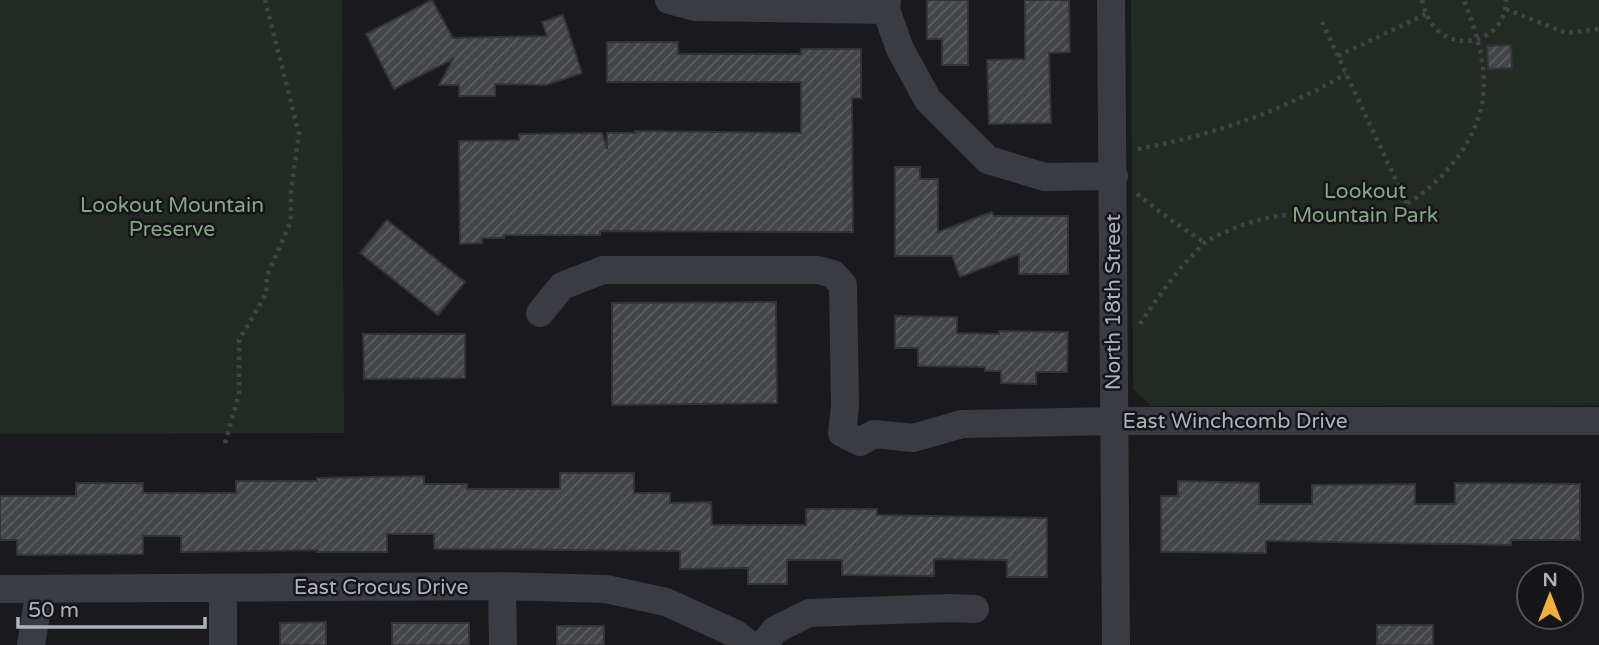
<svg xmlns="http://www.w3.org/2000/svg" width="1599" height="645" font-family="'Varela Round',sans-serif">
<defs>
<pattern id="building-hatch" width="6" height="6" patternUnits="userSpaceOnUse" patternTransform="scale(1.75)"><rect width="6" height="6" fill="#444549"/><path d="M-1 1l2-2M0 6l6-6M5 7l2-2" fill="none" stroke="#5c5d61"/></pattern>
</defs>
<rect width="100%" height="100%" fill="#1a1a1c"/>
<!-- green -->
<path fill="#222b23" d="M 0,0 L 342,0 L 344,433 L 0,434 Z
M 1131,0 L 1599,0 L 1599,405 L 1151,406 L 1133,389 Z"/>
<!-- building -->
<path fill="url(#building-hatch)" stroke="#343438" stroke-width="2" d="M 432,0 L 453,38 L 547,36 L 542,22 L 563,15 L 582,73 L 546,85 L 495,84 L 495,96 L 459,96 L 459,85 L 439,85 L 453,59 L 394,89 L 366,34 Z
M 927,0 L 968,0 L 968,65 L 942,65 L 942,39 L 927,39 Z
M 1025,0 L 1069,0 L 1070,52 L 1049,53 L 1051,123 L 989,124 L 987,60 L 1025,59 Z
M 607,42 L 678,42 L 678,54 L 801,54 L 801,49 L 861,49 L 861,98 L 852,98 L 853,232 L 600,231 L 600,235 L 504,235 L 504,238 L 482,238 L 482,243 L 460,244 L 459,141 L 519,140 L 519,134 L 602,133 L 607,149 L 607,133 L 635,133 L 635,131 L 801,133 L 801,82 L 607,82 Z
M 1511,45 L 1512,68 L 1488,69 L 1487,46 Z
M 895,167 L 920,167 L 920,179 L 938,179 L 938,232 L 992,212 L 994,216 L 1068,216 L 1068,274 L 1019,274 L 1019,254 L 960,277 L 952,256 L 895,256 Z
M 387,220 L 465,282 L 438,315 L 360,253 Z
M 776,302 L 777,403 L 612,405 L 612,303 Z
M 895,316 L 957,317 L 957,333 L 999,334 L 999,331 L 1068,332 L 1067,372 L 1036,372 L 1036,384 L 1001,383 L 1001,371 L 985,371 L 985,367 L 918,366 L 918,348 L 895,348 Z
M 363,334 L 465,334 L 465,378 L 364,379 Z
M 560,473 L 634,473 L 634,493 L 670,493 L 670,503 L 711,502 L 712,525 L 806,525 L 806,509 L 877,509 L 877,515 L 1047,518 L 1047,577 L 1007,577 L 1007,560 L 934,559 L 934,576 L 842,575 L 842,560 L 787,560 L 787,584 L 748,584 L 748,568 L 680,569 L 680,551 L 434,549 L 434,534 L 387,534 L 387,552 L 317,552 L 317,550 L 181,552 L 181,536 L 143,536 L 143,554 L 17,555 L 17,540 L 0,540 L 0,496 L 76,496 L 76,483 L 143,483 L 143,493 L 236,493 L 236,481 L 317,481 L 317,478 L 424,476 L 424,484 L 467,484 L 467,489 L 560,489 Z
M 1178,481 L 1259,483 L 1259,504 L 1312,504 L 1312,485 L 1415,484 L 1415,504 L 1455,504 L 1455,483 L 1580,484 L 1580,540 L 1511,540 L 1511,545 L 1266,541 L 1266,553 L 1161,552 L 1161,496 L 1178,496 Z
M 326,622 L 326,645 L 280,645 L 280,623 Z
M 392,623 L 469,623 L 469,645 L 392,645 Z
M 1377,625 L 1433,625 L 1433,645 L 1377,645 Z
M 557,626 L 604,626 L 604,645 L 557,645 Z"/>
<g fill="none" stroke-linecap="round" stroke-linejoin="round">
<!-- path -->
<path stroke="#414349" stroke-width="4.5" stroke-dasharray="3.5 5" stroke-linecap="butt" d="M 1422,0 C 1434,61 1506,48 1506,0
M 1506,9 L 1566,33 L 1599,29
M 1322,22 L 1407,204
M 1338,56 L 1426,14
M 1138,149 C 1213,135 1280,112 1346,74
M 1137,194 L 1171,220 L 1205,243
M 1140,324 C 1155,301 1170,280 1188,260 C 1194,254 1200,246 1207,241 C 1230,228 1261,217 1287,215 C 1317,212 1348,220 1378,215 C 1426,205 1477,147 1483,98 C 1487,64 1476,32 1464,0
M 225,443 L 239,394 L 239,340 L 266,294 L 267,276 L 291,221 L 291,190 L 299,134 L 265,0"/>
<!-- minor -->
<path stroke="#3b3c42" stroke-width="28" d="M 669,0 L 695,7 L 886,10
M 887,0 L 886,10 L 900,49 L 928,100 L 988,160 L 1045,177 L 1114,176
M 1111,0 L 1116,645
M 540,313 L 562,286 L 603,270 L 818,270 L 833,274 L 843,285 L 845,407 L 842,433 L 860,442 L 874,434 L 913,438 L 962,424 L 1113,421 L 1599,421
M 502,586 L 503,645
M 223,588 L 223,645
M 0,589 L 502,586 L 606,589 L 666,602 L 736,634 L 750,645
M 31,645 L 40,590
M 763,645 L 775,630 L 809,613 L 949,608 L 975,609"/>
</g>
<g text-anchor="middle" stroke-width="5" stroke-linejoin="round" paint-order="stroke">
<!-- park labels -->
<g font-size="21" fill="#84a784" stroke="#151518">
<text x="1365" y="198">Lookout<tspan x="1365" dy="24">Mountain Park</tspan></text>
<text x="172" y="212">Lookout Mountain<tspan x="172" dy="24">Preserve</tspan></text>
</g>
<!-- street labels -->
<g font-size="21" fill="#adb2bc" stroke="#151518">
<text transform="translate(1113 302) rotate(-90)" y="7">North 18th Street</text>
<text x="1235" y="428">East Winchcomb Drive</text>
<text x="381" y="594">East Crocus Drive</text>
</g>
</g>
<!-- north arrow -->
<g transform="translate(1550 596)"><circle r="33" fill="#151518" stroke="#52545a" stroke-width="2"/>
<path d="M0-5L12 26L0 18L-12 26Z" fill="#f4ae3b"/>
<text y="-10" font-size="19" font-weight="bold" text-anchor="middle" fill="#adb2bc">N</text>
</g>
<!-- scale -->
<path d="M18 617v10h187v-10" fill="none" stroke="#adb2bc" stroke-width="3.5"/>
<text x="28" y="617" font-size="21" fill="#adb2bc" stroke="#151518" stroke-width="5" paint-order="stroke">50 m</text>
</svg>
